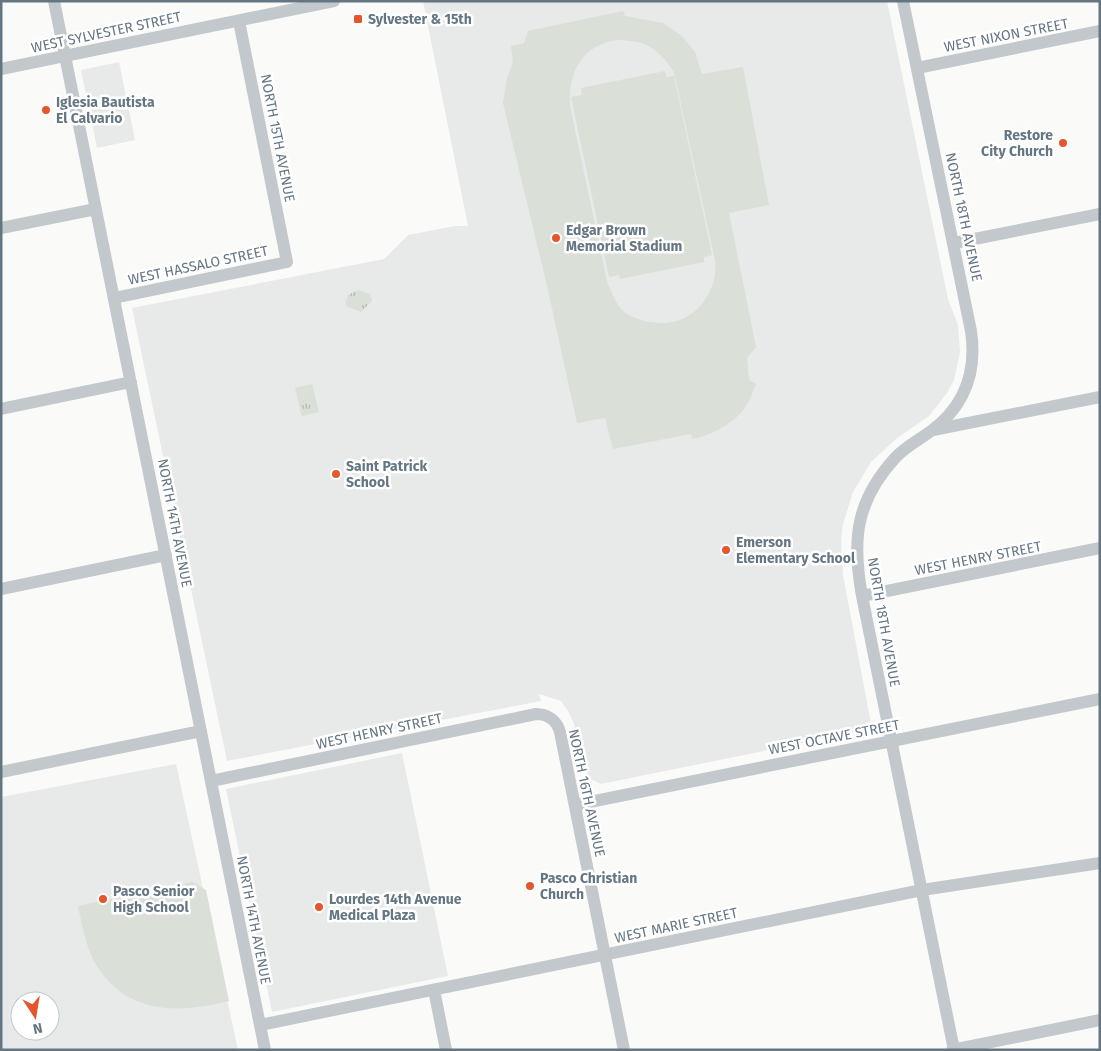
<svg xmlns="http://www.w3.org/2000/svg" width="1101" height="1051" font-family="'Fira Sans',sans-serif">
<defs>
<pattern id="park-tufts" width="24" height="20" patternUnits="userSpaceOnUse" patternTransform="scale(1.25)"><rect width="24" height="20" fill="#dadfd7"/><path d="M3 7l-1-3M5 7V3M7 7l1-3M15 17l-1-3M17 17v-4M19 17l1-3" fill="none" stroke="#b4b9b4"/></pattern>
</defs>
<rect width="100%" height="100%" fill="#fafaf8"/>
<!-- built -->
<path fill="#e8e9e9" fill-rule="evenodd" d="M 423,1 L 887,1 L 948,299 L 958,325 L 960,352 L 954,380 L 947,393 L 929,416 L 896,439 L 871,462 L 853,492 L 843,524 L 841,541 L 843,575 L 872,729 L 601,784 L 586,777 L 574,724 L 568,711 L 561,701 L 539,694 L 541,701 L 227,761 L 132,308 L 384,259 L 408,235 L 455,226 L 468,226 Z
M 119,62 L 135,140 L 97,148 L 81,70 Z
M 402,753 L 448,976 L 272,1012 L 226,789 Z
M 176,764 L 238,1050 L 1,1050 L 1,797 ZM 20,1001 L 50,1001 L 50,1031 L 20,1031 Z"/>
<!-- park -->
<path fill="url(#park-tufts)" d="M 359,290 L 370,294 L 372,301 L 361,312 L 346,306 C 345,296 350,293 359,290 Z
M 312,384 L 319,412 L 302,416 L 295,388 Z"/>
<!-- pitch -->
<path fill="#dadfd7" fill-rule="evenodd" d="M 623,11 L 625,16 L 663,23 L 682,36 L 695,52 L 702,74 L 743,67 L 769,205 L 729,213 L 756,347 L 747,358 L 749,380 L 756,384 C 753,391 750,400 746,406 C 734,424 712,435 692,439 L 691,434 L 613,449 L 605,418 L 577,423 L 548,290 L 503,103 L 507,78 L 513,62 L 511,46 L 524,43 L 528,31 ZM 616,40 C 646,40 658,48 674,72 L 715,260 C 719,290 697,321 666,323 C 661,324 655,322 650,322 C 641,321 628,316 622,310 C 615,302 611,291 607,282 L 570,106 C 568,73 581,46 616,40 Z
M 665,71 L 667,77 L 674,76 L 712,255 L 704,257 L 704,262 L 620,279 L 619,275 L 609,277 L 571,97 L 582,95 L 581,88 Z
M 193,882 L 206,890 L 229,1001 C 177,1014 124,1015 94,961 C 85,944 82,924 78,906 Z"/>
<g fill="none" stroke-linecap="round" stroke-linejoin="round">
<!-- minor -->
<path stroke="#c3c8cc" stroke-width="12" d="M 54,1 L 265,1050
M 903,1 L 971,331 C 977,372 965,406 931,431 C 919,440 905,447 895,458 C 855,502 852,541 862,596 L 954,1050
M 917,68 L 1100,31
M 1,69 L 334,1
M 1,228 L 96,209
M 954,243 L 1100,214
M 114,298 L 287,262 L 239,21
M 1,409 L 131,382
M 933,430 L 1100,397
M 1,589 L 166,555
M 862,596 L 1100,548
M 1,772 L 201,731
M 211,781 L 536,714 C 548,714 557,721 560,732 L 624,1050
M 575,805 L 1100,699
M 434,990 L 446,1050
M 260,1025 L 922,890 L 1100,863
M 952,1050 L 1100,1020"/>
</g>
<!-- markers -->
<g fill="#e4572e" stroke="#fff" stroke-width="2">
<rect x="353" y="14" width="10" height="10" rx="2.5"/>
<circle cx="46" cy="110" r="5"/>
<circle cx="1063" cy="143" r="5"/>
<circle cx="556" cy="238" r="5"/>
<circle cx="336" cy="474" r="5"/>
<circle cx="726" cy="550" r="5"/>
<circle cx="530" cy="886" r="5"/>
<circle cx="103" cy="899" r="5"/>
<circle cx="319" cy="907" r="5"/>
</g>
<g text-anchor="middle" stroke-width="5" stroke-linejoin="round" paint-order="stroke">
<!-- poi labels -->
<g font-size="14" font-weight="bold" fill="#657683" stroke="#fff" text-anchor="start">
<text x="368" y="24">Sylvester &amp; 15th</text>
<text x="56" y="107">Iglesia Bautista<tspan x="56" dy="16">El Calvario</tspan></text>
<text x="1053" y="140" text-anchor="end">Restore<tspan x="1053" dy="16">City Church</tspan></text>
<text x="566" y="235">Edgar Brown<tspan x="566" dy="16">Memorial Stadium</tspan></text>
<text x="346" y="471">Saint Patrick<tspan x="346" dy="16">School</tspan></text>
<text x="736" y="547">Emerson<tspan x="736" dy="16">Elementary School</tspan></text>
<text x="540" y="883">Pasco Christian<tspan x="540" dy="16">Church</tspan></text>
<text x="113" y="896">Pasco Senior<tspan x="113" dy="16">High School</tspan></text>
<text x="329" y="904">Lourdes 14th Avenue<tspan x="329" dy="16">Medical Plaza</tspan></text>
</g>
<!-- street labels -->
<g font-size="14" fill="#657683" stroke="#fff">
<text transform="translate(106 32) rotate(-12)" y="5">WEST SYLVESTER STREET</text>
<text transform="translate(1006 35) rotate(-11)" y="5">WEST NIXON STREET</text>
<text transform="translate(278 138) rotate(79)" y="5">NORTH 15TH AVENUE</text>
<text transform="translate(964 217) rotate(78)" y="5">NORTH 18TH AVENUE</text>
<text transform="translate(198 265) rotate(-12)" y="5">WEST HASSALO STREET</text>
<text transform="translate(175 523) rotate(79)" y="5">NORTH 14TH AVENUE</text>
<text transform="translate(978 558) rotate(-11)" y="5">WEST HENRY STREET</text>
<text transform="translate(884 622) rotate(80)" y="5">NORTH 18TH AVENUE</text>
<text transform="translate(379 731) rotate(-12)" y="5">WEST HENRY STREET</text>
<text transform="translate(834 737) rotate(-11)" y="5">WEST OCTAVE STREET</text>
<text transform="translate(587 793) rotate(78)" y="5">NORTH 16TH AVENUE</text>
<text transform="translate(254 920) rotate(79)" y="5">NORTH 14TH AVENUE</text>
<text transform="translate(676 925) rotate(-12)" y="5">WEST MARIE STREET</text>
</g>
</g>
<!-- border -->
<rect width="1101" height="1051" fill="none" stroke="#657683" stroke-width="5"/>
<!-- north arrow -->
<g transform="translate(35 1016) rotate(168)"><circle r="24" fill="#ffffff" stroke="#c1c8cd"/>
<path d="M0-4L9 19L0 12L-9 19Z" fill="#e4572e"/>
<text y="-8" font-size="14" font-weight="bold" text-anchor="middle" fill="#657683">N</text>
</g>
</svg>
